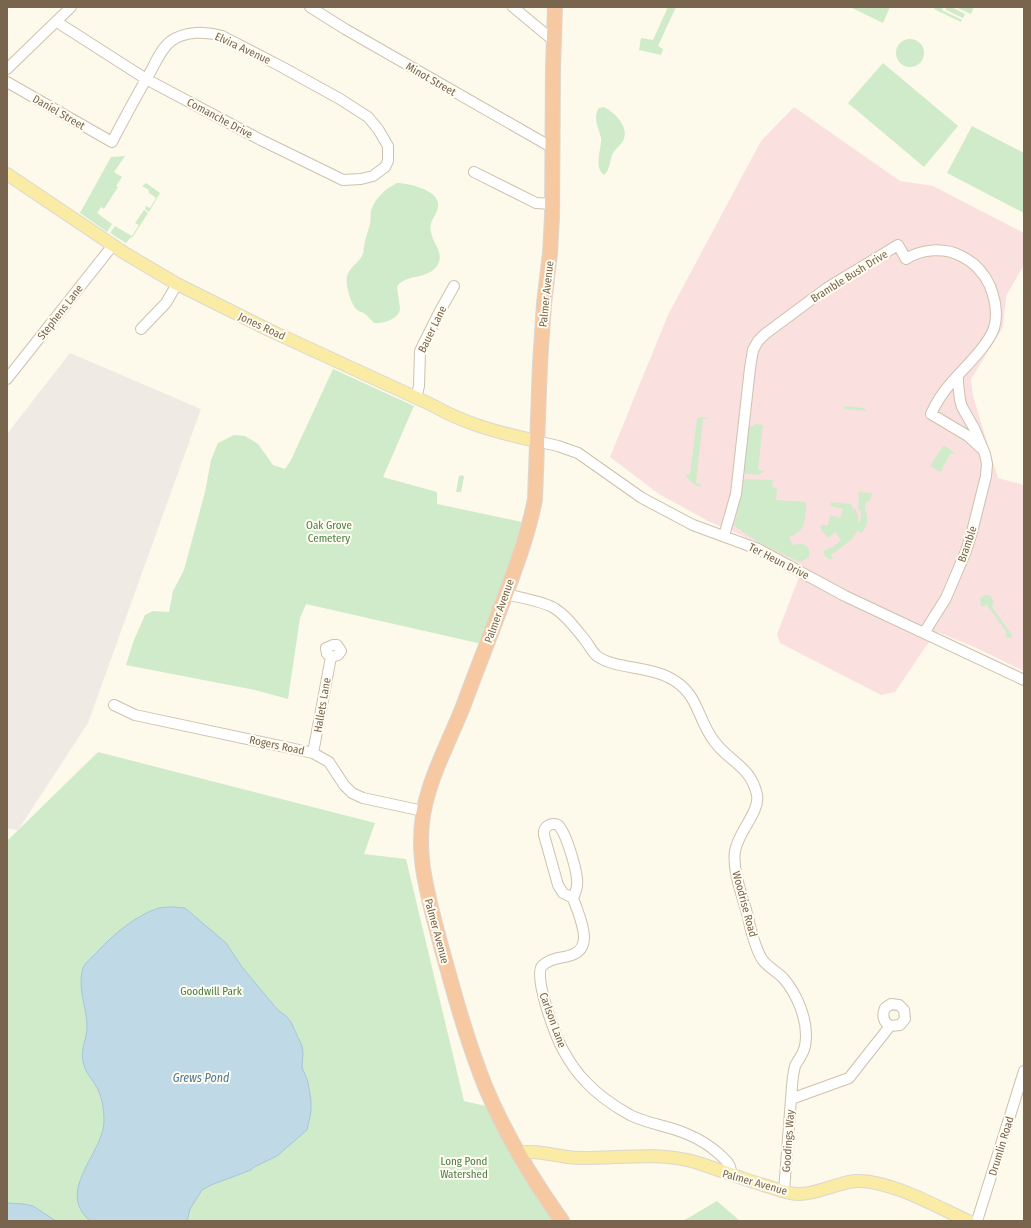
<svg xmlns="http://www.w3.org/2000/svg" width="1031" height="1228" font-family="'Fira Sans Condensed',sans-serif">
<rect width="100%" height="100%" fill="#fdf9eb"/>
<!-- industrial -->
<path fill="#efebe4" d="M 70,353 L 201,409 L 88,723 L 18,830 L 7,828 L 7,434 Z"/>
<!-- medical -->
<path fill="#fae1df" d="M 794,107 L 900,181 L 933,186 L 1024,233 L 1024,265 L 1006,296 L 1003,327 L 971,379 L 973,396 L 998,478 L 1024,485 L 1024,671 L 972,646 L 938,632 L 926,646 L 895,692 L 881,695 L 780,643 L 777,634 L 798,580 L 801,565 L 739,534 L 710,522 L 659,494 L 610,457 L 668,315 L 761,141 Z"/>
<!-- green -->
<path fill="#d0ebc9" d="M 668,7 L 676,7 L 658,46 L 663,49 L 661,55 L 639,50 L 641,38 L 653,40 Z
M 850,7 L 890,7 L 883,23 Z
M 935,7 L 943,7 L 942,10 L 962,20 L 961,22 L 934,9 Z
M 946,7 L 951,7 L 965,14 L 963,18 L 946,10 Z
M 956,7 L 974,7 L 971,14 Z
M896 53a14 14 0 1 1 28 0a14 14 0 1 1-28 0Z
M 883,63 L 958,126 L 924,167 L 848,103 Z
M 604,107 C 615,113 630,127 623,141 C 620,146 614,150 612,155 C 610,161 609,172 604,175 C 593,168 602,148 601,138 C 599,128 592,118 599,108 Z
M 972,126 L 1024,153 L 1024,213 L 947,173 Z
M 125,156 L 114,172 L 122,177 L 116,186 L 118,187 L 104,209 L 101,207 L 97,213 L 112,224 L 107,232 L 80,213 L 111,157 Z
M 146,183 L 160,193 L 149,212 L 145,209 L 146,206 L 150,208 L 156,198 L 148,192 L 149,190 L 142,186 Z
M 397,183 C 408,183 441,190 438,207 C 437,216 428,221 431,232 C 433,244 444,252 438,264 C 429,281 404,273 397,287 L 400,309 C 399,319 383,324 374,323 C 371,320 368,316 365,314 C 363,312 360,312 357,310 C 351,304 348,292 347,285 C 344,267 360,265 363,253 C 364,253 363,248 364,247 C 365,239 368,231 370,224 C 371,220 370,215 371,211 C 375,198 385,189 397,183 Z
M 144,210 L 148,213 L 132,238 L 131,237 L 126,243 L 110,233 L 115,226 L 132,236 L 139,225 L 135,223 Z
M 333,369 L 414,406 L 383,477 L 437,492 L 437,504 L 522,522 L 505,576 L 482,644 L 306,604 L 300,618 L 288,699 L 255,690 L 126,665 L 134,640 L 145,615 L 153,611 L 169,612 L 173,591 L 184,570 L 205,492 L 211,460 L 218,443 L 234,435 L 245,436 L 258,444 L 273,465 L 285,469 L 291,460 Z
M 844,406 L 864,408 L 867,411 L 844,409 Z
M 702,417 L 709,418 L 703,419 L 696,483 L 702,484 L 699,487 L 692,483 L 685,475 L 690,474 L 697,418 Z
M 756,424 L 763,425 L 758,470 L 765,471 L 758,475 L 744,473 L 748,431 L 750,427 Z
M 943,446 L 945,446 L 956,454 L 951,453 L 942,469 L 943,470 L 940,472 L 930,466 Z
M 462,475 L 464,477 L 461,492 L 456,492 L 459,476 Z
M 745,479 L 773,480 L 772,487 L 777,488 L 776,500 L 806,502 C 805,519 807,531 789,537 L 793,545 C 804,542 811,545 809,557 L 801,562 L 797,561 L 758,542 L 734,526 L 739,505 L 742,481 Z
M 858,492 L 872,493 L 870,500 L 866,503 L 865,511 C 870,517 866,528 862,533 L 857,531 L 852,539 L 831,555 L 833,559 C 827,559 824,557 823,551 L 834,546 L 841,540 L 835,532 L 828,538 L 821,530 L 820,527 L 822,525 L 828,525 L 830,515 L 840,518 L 843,509 L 830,506 L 831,502 L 851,504 L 853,509 L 856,509 L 856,514 L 858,512 L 858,522 L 860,523 L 861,510 L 858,510 L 859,497 Z
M 985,595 L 989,595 L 994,601 L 992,607 L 1012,635 L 1011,638 L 1005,637 L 1007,633 L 987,605 L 983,607 L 981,606 L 980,598 Z
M 98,752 L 375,823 L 364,854 L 406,859 L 464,1101 L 494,1108 L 562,1221 L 7,1221 L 7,841 Z
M 717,1201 L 740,1221 L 683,1221 Z"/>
<!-- water -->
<path fill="#bfd9e7" stroke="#a5c7d9" d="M 174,907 L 185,908 L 226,943 L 242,967 L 277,1009 L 287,1017 L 291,1022 L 302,1046 L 303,1053 L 302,1067 L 308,1082 L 311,1101 L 311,1112 L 307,1130 L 277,1156 L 254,1167 L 251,1170 L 211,1185 L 202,1190 L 190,1209 L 187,1221 L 90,1221 C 55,1190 103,1155 104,1121 C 104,1109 102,1096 96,1086 C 92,1079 86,1073 84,1065 C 79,1050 87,1041 87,1026 C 87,1008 78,991 82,972 C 83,963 92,958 98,951 C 114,934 136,915 159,908 C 163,907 169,907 174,907 Z
M 7,1203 L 24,1204 L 33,1206 L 56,1221 L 7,1221 Z"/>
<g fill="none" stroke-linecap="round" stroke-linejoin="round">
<!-- minor casing -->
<g stroke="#cdc2ad" stroke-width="12">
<path id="minor" d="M 310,7 L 345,29 L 553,148
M 513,7 L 554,41
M 7,69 L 71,7
M 7,82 L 112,142 C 125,117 138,93 152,69 C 157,59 162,48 171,41 C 185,31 206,31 222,36 L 282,67 L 340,99 L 368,117 L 378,129 L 388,146 L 388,161 L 385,167 L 373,176 L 361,179 L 343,180 L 261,140 L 146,79 L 57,22
M 474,172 L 536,203 L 552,204
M 141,329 L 166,303 L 177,284
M 7,379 L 113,245
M 416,398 L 419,386 L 420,351 L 440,311 L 454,286
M 536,441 L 558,446 L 578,453 L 642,498 L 693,525 L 758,549 L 845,596 L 1024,680
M 724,536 L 736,494 L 750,368 L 753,350 L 758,341 L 765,334 L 827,288 L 898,245 L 906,259 C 921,249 945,247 961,256 C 974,262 984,273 990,286 C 995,299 998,315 994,328 C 988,346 963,369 951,383 C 943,392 936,403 931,414 L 968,436 L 981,448
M 506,594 C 517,597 546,602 554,608 C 566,615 576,629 585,640 C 589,645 592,652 597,656 C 615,669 647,666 668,677 C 699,692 696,717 714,741 C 729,762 751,766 757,795 C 760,812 738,832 735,851 C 732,871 743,897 748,917 C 750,928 756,950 762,959 C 767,967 777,971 784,979 C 796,993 806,1016 806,1035 C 806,1041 805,1049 802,1054 C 800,1058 797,1062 795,1066 C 792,1077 792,1088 791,1099
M 924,633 L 946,598 L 966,551 L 972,532 L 986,476 L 987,464 L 985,454 L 974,428 L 962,407 L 960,400 L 958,383 L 958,375
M 333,645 L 337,645 L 341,651 L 338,655 L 331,657 L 327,654 L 326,648 Z
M 114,705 L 135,715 L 313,753 L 329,762 L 344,785 L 352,793 L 363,798 L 423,811
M 313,753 L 331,657
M 573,898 L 563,893 L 558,885 L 544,835 C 543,827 550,822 558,825 C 566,832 576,868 577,879 C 578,886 576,892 573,898 C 580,919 598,952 564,957 C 557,958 548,960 542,966 C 533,977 556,1037 563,1050 C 569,1061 577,1073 586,1082 C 598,1095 614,1106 630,1115 C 648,1124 669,1126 687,1134 C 699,1139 709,1145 718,1153 C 726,1160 732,1165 731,1175
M 784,1191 L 791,1099 L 849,1078 L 890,1026 C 883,1022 882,1015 885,1008 L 891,1004 L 899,1005 L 904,1010 L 905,1019 L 900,1025 L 890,1026
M 977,1221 L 1024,1071"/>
</g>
<!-- major casing -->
<g stroke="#dcd7d1" stroke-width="14">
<path id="major" d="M 7,174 L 126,254 L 177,284 L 269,330 L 432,405 C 465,424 500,433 536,441
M 518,1153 C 538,1149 557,1157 578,1158 C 616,1159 657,1151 695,1162 C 720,1170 745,1180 770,1187 C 779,1190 789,1194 799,1194 C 818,1194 836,1183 855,1181 C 889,1179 937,1207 968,1221"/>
</g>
<!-- highway casing -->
<g stroke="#dcd7d1" stroke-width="16">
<path id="highway" d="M 555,7 L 553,68 L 552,217 L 550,253 L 544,304 L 540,364 L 535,499 C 529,531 518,561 507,591 C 493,629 478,666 464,704 C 453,733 438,760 429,790 C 411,845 427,892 441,946 C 454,993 467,1041 485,1086 C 505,1134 532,1179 562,1221"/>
</g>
<!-- minor -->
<use href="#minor" stroke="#fff" stroke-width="10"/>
<!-- major -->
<use href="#major" stroke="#faeba5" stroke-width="12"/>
<!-- highway -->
<use href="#highway" stroke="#f6c9a3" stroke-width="14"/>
</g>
<g text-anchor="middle" stroke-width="4" stroke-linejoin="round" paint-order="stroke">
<!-- street labels -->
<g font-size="11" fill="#79654d" stroke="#fffcf2">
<text transform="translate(243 48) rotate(25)" y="4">Elvira Avenue</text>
<text transform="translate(431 79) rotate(30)" y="4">Minot Street</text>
<text transform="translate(59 112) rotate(30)" y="4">Daniel Street</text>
<text transform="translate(220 118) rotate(28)" y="4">Comanche Drive</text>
<text transform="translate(849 276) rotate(-32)" y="4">Bramble Bush Drive</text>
<text transform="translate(546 294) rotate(-84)" y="4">Palmer Avenue</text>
<text transform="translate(60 312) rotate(-52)" y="4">Stephens Lane</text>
<text transform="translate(262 326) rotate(25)" y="4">Jones Road</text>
<text transform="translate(432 329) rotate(-64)" y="4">Bauer Lane</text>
<text transform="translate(967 544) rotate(-71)" y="4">Bramble</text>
<text transform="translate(779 561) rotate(27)" y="4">Ter Heun Drive</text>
<text transform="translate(499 611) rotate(-70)" y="4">Palmer Avenue</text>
<text transform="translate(322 705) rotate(-80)" y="4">Hallets Lane</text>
<text transform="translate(277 745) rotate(12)" y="4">Rogers Road</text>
<text transform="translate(745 904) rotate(75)" y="4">Woodrise Road</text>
<text transform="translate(437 931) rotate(75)" y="4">Palmer Avenue</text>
<text transform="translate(553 1020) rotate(70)" y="4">Carlson Lane</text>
<text transform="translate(788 1141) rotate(-86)" y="4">Goodings Way</text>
<text transform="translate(1001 1146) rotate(-73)" y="4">Drumlin Road</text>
<text transform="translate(755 1182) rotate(16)" y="4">Palmer Avenue</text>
</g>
<!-- park labels -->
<g font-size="11" fill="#4b7e45" stroke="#fffcf2">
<text x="329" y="529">Oak Grove<tspan x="329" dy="13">Cemetery</tspan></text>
<text x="211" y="995">Goodwill Park</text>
<text x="464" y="1165">Long Pond<tspan x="464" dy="13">Watershed</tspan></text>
</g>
<!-- water labels -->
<g font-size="12" font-style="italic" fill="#4a7893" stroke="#fffcf2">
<text x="201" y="1082">Grews Pond</text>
</g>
</g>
<!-- border -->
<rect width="1031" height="1228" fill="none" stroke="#79654d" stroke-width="16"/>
</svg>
